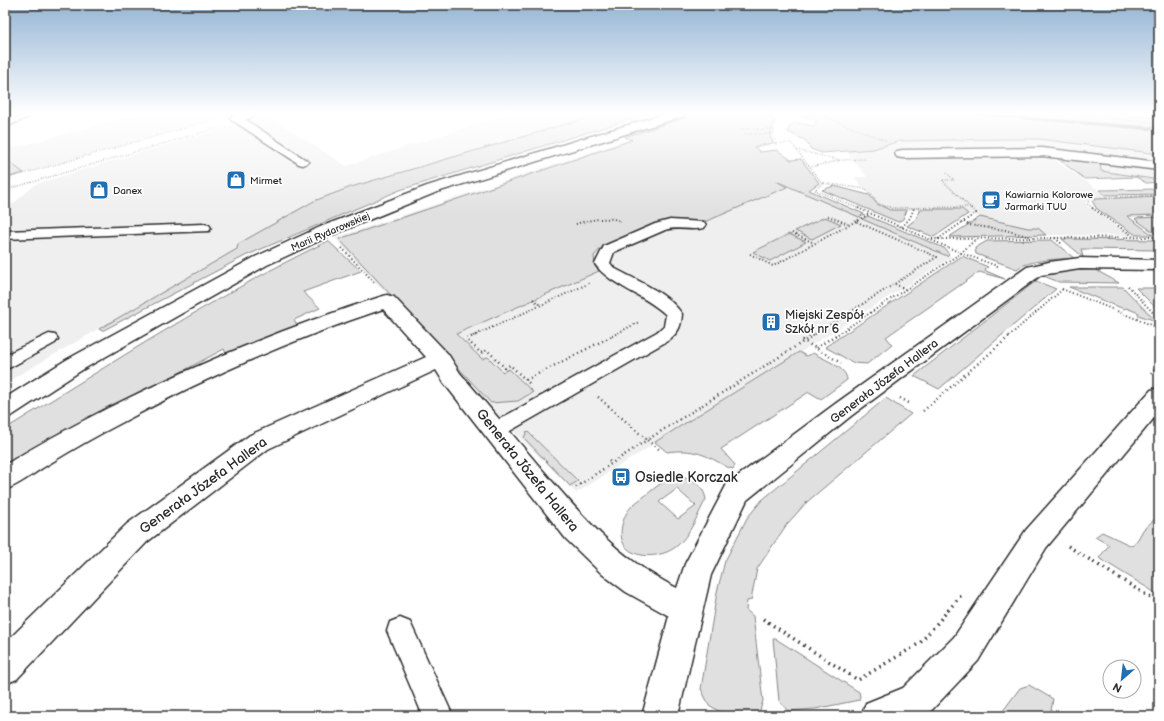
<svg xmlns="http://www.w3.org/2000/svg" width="1164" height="721" font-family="'Balsamiq Sans',sans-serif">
<rect width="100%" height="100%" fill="#fff"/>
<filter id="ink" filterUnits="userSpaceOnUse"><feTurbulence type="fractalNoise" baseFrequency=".025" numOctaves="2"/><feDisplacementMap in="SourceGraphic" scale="8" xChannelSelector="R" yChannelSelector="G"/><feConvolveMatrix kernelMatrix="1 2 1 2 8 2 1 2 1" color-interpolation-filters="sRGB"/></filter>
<g filter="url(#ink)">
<!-- built -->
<path fill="#efefef" d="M 143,113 L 233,113 L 24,173 L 5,159 L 5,150 Z
M 511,113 L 604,113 L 370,181 L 314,201 L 238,244 L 237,249 L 5,383 L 5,211 L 36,184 L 267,115 L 346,166 Z
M 632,138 L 735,162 L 952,257 L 576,493 L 498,416 L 335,238 Z
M 1004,139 L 1039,139 L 1159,154 L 1159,164 L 1040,150 L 1107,196 L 1087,198 L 1086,204 L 1089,208 L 1131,235 L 1046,235 L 1038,228 L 1028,228 L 968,214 L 962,209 L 890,210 L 877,204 L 854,177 L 867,177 L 846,151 L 873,149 L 900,141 Z
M 1100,162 L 1159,170 L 1159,180 L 1101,171 Z"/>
<!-- green -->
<path fill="#e0e0e0" stroke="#868686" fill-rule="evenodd" d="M 604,113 L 651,113 L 400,190 L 245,256 L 102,331 L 99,329 L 237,249 L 238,244 L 314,201 L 351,187 Z
M 701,113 L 768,113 L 774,122 L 770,136 L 773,143 L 754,147 L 760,152 L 777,150 L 791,160 L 801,159 L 819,183 L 809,190 L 864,214 L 859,217 L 776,181 L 787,187 L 707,221 L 681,220 L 657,223 L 602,247 L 594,256 L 595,267 L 599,271 L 456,334 L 482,359 L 488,357 L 503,372 L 509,369 L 533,392 L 518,401 L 491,403 L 339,239 L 632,140 L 625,137 Z
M 789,113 L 1098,113 L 1159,118 L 1159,154 L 1039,139 L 1004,139 L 900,141 L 873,149 L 822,153 L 811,149 L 805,140 L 788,132 L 789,127 L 795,122 L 813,126 L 816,123 L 816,119 Z
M 1055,157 L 1100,162 L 1101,171 L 1159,180 L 1159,182 L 1146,183 L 1136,177 L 1085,179 Z
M 5,159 L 24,173 L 5,178 Z
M 834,186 L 869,195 L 877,204 L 890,210 L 907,210 L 903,219 L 898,222 L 822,190 Z
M 1159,189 L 1159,194 L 1105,195 L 1099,190 Z
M 1159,196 L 1159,215 L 1127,216 L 1153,235 L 1136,235 L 1097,209 L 1092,201 L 1097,199 Z
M 921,209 L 962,209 L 968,214 L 934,237 L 907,226 L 916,219 Z
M 868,216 L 944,248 L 949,254 L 947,256 L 862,219 Z
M 825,217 L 841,224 L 812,239 L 795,231 Z
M 980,217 L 1028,228 L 1038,228 L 1046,235 L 949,237 Z
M 1159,217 L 1159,234 L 1156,234 L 1135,219 L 1136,218 Z
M 789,234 L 806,242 L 770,261 L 753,252 Z
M 1062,239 L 1159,240 L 1159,250 L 1081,249 L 1083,257 Z
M 1052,240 L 1075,259 C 1062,258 1027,260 1017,269 L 976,254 L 975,248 L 987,241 Z
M 328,241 L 361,271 L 303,292 L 320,308 L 294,320 L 300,330 L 228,357 L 224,349 L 5,466 L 5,429 C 111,364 216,295 328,241 Z
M 962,256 L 988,267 L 985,269 L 986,271 L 1005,279 L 979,272 L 886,337 L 892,344 L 867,364 L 854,363 L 825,347 Z
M 1094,269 L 1119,283 L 1059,282 L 1041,275 L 1058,271 Z
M 1036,281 L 1056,289 L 939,389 L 914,376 Z
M 1069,287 L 1123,287 L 1156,321 L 1138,315 L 1139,313 L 1126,308 L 1124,309 Z
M 1136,288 L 1159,288 L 1159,311 Z
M 799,352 L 806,356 L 813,353 C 823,359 847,367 847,380 L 821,399 L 809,392 L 721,449 L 735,465 L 733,469 L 729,468 C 706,455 694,448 667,452 L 655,442 Z
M 886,398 L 911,414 L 807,502 L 787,524 L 757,569 L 751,600 L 747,601 L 746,610 L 753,616 L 763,701 L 759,713 L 725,715 L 709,705 L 701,689 L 717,592 L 725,561 L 747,518 L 762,500 Z
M 527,431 L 578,481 L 570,486 L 524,438 Z
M 680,477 C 694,479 703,485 706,499 C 698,514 690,535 677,546 C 658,562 614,560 622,525 C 624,518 626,512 632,506 C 636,502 641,499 646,495 C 657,486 666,478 680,477 ZM 677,489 L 696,506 L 678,519 L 659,502 Z
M 1159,515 L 1159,595 L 1099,558 L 1109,545 L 1095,537 L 1102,532 L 1132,546 L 1138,539 L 1143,530 Z
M 773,639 L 776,639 L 859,692 L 860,696 L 859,700 L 815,709 L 788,711 L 779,701 Z
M 1029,685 L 1053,699 L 1050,716 L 999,716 L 1020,688 Z"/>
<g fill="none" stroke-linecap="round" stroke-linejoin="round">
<!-- stream -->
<path fill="#7e7e7e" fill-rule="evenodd" d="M 951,113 L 975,113 L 1159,127 L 1159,131 Z"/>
<!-- lane casing -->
<g stroke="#2b2b2b" stroke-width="3">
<path id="lane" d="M 236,115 L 240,116 L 309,162 L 303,165 L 299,164 L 232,120 L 231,118 L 232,116 Z
M 670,220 L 704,222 L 706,225 L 704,228 C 691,231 678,226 665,230 L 614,252 L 610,263 L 614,268 C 637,281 667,292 682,314 C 681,327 679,331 669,340 L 503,435 L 496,437 L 489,435 L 486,430 L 489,425 L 657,332 L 664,326 L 666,315 C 646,295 609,285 595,264 L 604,246 L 655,224 Z
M 204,224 L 209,225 L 211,228 L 209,231 L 5,239 L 5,231 Z
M 49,334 L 55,335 L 58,339 L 55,343 L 11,367 L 5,369 L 5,355 Z
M 400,618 L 410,622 L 453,716 L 423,716 L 387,631 L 390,622 Z"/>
</g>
<!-- street casing -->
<g stroke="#2b2b2b" stroke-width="3">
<path id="street" d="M 17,113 L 33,113 L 31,116 L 5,127 L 5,118 Z
M 1042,148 L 1159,162 L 1159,170 L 1042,156 L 902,158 L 897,157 L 895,154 L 897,151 L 902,150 Z
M 1080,258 L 1159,260 L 1159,270 L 1080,269 L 1041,275 L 851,416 L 747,500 L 711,575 L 678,716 L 642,716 L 669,616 L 626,592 L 602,574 L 566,539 L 444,383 L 436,370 L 268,449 L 147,542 L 17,679 L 5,684 L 5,643 L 127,524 L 250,435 L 426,357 L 383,309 C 293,339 206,377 123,422 C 98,435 73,449 49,464 C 35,472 21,484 5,490 L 5,465 C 38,444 73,426 108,408 C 196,364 287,327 380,297 L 387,295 L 394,297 L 448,354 L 460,373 C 486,404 513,435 539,466 C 581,515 618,559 677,588 L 685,564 L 727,484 L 835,404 L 1027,267 L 1049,262 Z
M 1159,388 L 1159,412 L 1046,548 L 978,661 L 928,714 L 922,716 L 861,716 L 866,703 L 903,688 L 954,637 L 1026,530 L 1151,390 Z"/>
</g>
<!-- secondary casing -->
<g stroke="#2b2b2b" stroke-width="3">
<path id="secondary" d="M 238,113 L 257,113 C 252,119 239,122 232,121 L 230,118 Z
M 667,113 L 686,113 L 684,116 L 437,192 L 332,235 L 267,265 L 82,370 L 13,415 L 5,418 L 5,398 L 66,360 L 255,257 L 320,227 L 427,186 Z"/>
</g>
<!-- path-far3 -->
<path stroke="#2b2b2b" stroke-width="1.5" stroke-dasharray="0.5 2" stroke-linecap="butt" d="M 770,113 L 776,122 L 773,134 L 775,144 L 791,143 L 822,183 L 866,189 L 879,204 L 892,208 L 970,207
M 815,113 L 887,141
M 1052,113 L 1159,123
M 741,129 L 774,130
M 744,134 L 773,134
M 797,150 L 839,160
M 810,167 L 842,160 L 865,159
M 947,173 L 954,180 L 942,180 L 972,209
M 5,179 L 216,119
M 822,183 L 815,190 L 860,209
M 5,190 L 217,128
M 913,209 L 914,208
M 1094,209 L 1088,204 L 1089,198 L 1159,195"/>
<!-- path-far2 -->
<path stroke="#2b2b2b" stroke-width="2" stroke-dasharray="1 2.5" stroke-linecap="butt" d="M 858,208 L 961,253 L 1000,267
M 1092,208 L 1133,236
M 828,216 L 848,224
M 964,222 L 969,225 L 1005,230 L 1031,237
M 576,224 C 588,220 609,216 621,221
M 902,227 L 910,218 L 914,208
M 792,233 L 814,243
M 1055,238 L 1063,245
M 932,239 L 1159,237
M 938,239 L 976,213 L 971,208
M 342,248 L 374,282
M 750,254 L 773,266 L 869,214
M 895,284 L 905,289
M 1128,286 L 1159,319
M 1062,289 L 1159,328
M 533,299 L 540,305
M 473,336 L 590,283
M 612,336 L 639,322
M 812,336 L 937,257 L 855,221
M 835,336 L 961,253 L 976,239
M 1009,336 L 1063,289"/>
<!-- path-far1 -->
<path stroke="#2b2b2b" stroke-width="2.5" stroke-dasharray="1 3.5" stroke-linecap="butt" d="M 476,335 L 466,339 L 481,353 L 487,350 L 505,368 L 510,365 L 530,384
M 802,340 L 841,363
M 816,348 L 836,335
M 1151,374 L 1159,364
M 526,380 L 614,335
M 598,397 L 647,440 L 814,335
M 900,398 L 909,403
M 923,411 L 1011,335
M 609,461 L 612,464
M 576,487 L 647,440 L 660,450"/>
<!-- path -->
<path stroke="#2b2b2b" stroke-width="3.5" stroke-dasharray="1.5 4.5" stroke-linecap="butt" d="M 1068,546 L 1159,603
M 763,619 L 858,680 L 920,643 L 963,593"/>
<!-- lane -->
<use href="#lane" fill="#fff" fill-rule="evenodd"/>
<!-- street -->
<use href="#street" fill="#fff" fill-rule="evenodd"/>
<!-- secondary -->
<use href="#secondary" fill="#fff" fill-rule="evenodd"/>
</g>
</g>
<!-- sky -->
<linearGradient id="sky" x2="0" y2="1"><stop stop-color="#94b5d4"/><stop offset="0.53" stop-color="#fff"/><stop offset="1" stop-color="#fff" stop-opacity="0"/></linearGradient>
<rect width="1164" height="214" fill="url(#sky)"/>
<!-- icons -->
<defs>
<g id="shop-square" transform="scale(1)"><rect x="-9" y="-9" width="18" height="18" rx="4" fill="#1f6fb2" stroke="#fff"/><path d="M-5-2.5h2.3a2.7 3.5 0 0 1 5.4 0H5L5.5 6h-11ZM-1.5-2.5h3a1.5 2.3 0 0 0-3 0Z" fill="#fff"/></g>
<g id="cafe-square" transform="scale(1)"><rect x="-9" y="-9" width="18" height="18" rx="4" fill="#1f6fb2" stroke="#fff"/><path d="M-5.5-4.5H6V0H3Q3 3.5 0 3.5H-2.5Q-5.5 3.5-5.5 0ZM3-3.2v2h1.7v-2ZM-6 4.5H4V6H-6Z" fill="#fff"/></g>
<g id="building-square" transform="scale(1)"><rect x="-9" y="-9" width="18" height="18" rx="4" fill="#1f6fb2" stroke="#fff"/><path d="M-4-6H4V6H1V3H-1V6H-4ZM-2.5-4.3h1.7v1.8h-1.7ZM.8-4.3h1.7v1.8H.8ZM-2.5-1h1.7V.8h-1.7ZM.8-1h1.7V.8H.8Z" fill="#fff"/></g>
<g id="bus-square" transform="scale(1)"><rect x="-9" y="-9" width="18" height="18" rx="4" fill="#1f6fb2" stroke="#fff"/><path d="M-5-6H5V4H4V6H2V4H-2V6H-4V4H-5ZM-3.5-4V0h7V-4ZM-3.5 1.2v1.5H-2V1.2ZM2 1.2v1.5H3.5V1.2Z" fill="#fff"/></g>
</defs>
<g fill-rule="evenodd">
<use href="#shop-square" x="236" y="180"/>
<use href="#shop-square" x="99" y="190"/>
<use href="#cafe-square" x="991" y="200"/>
<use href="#building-square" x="771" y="322"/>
<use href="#bus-square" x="621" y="477"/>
</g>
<g text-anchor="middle" stroke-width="3.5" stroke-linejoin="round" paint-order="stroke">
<!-- far-poi labels -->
<g font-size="10" fill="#2b2b2b" stroke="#fff" text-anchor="start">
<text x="250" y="184">Mirmet</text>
<text x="113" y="194">Danex</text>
<text x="1005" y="198">Kawiarnia Kolorowe<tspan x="1005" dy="12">Jarmarki TUU</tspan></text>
</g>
<!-- far-street labels -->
<g font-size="10" fill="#2b2b2b" stroke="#fff">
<text transform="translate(330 231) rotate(-23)" y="4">Marii Rydarowskiej</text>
</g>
<!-- poi labels -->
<g font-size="12" fill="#2b2b2b" stroke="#fff" text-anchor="start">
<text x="785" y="319">Miejski Zespół<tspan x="785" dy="14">Szkół nr 6</tspan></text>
</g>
<!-- street labels -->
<g font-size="12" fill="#2b2b2b" stroke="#fff">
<text transform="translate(884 381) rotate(-37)" y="4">Generała Józefa Hallera</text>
</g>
<!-- near-street labels -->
<g font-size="14" fill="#2b2b2b" stroke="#fff">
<text transform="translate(528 470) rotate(51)" y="5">Generała Józefa Hallera</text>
<text transform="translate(203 485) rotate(-36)" y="5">Generała Józefa Hallera</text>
</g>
<!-- near-poi labels -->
<g font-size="14" fill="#2b2b2b" stroke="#fff" text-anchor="start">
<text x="635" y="482">Osiedle Korczak</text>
</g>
</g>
<!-- margin -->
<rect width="1164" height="721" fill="none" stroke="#fff" stroke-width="20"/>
<rect x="10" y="10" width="1144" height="701" fill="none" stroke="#2b2b2b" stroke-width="1.5" filter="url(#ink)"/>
<!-- north arrow -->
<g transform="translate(1122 679) rotate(208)"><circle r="19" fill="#ffffff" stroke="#aaaaaa"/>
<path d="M0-3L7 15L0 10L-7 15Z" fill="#1f6fb2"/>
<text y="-6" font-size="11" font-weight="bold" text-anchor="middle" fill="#2b2b2b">N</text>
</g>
</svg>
